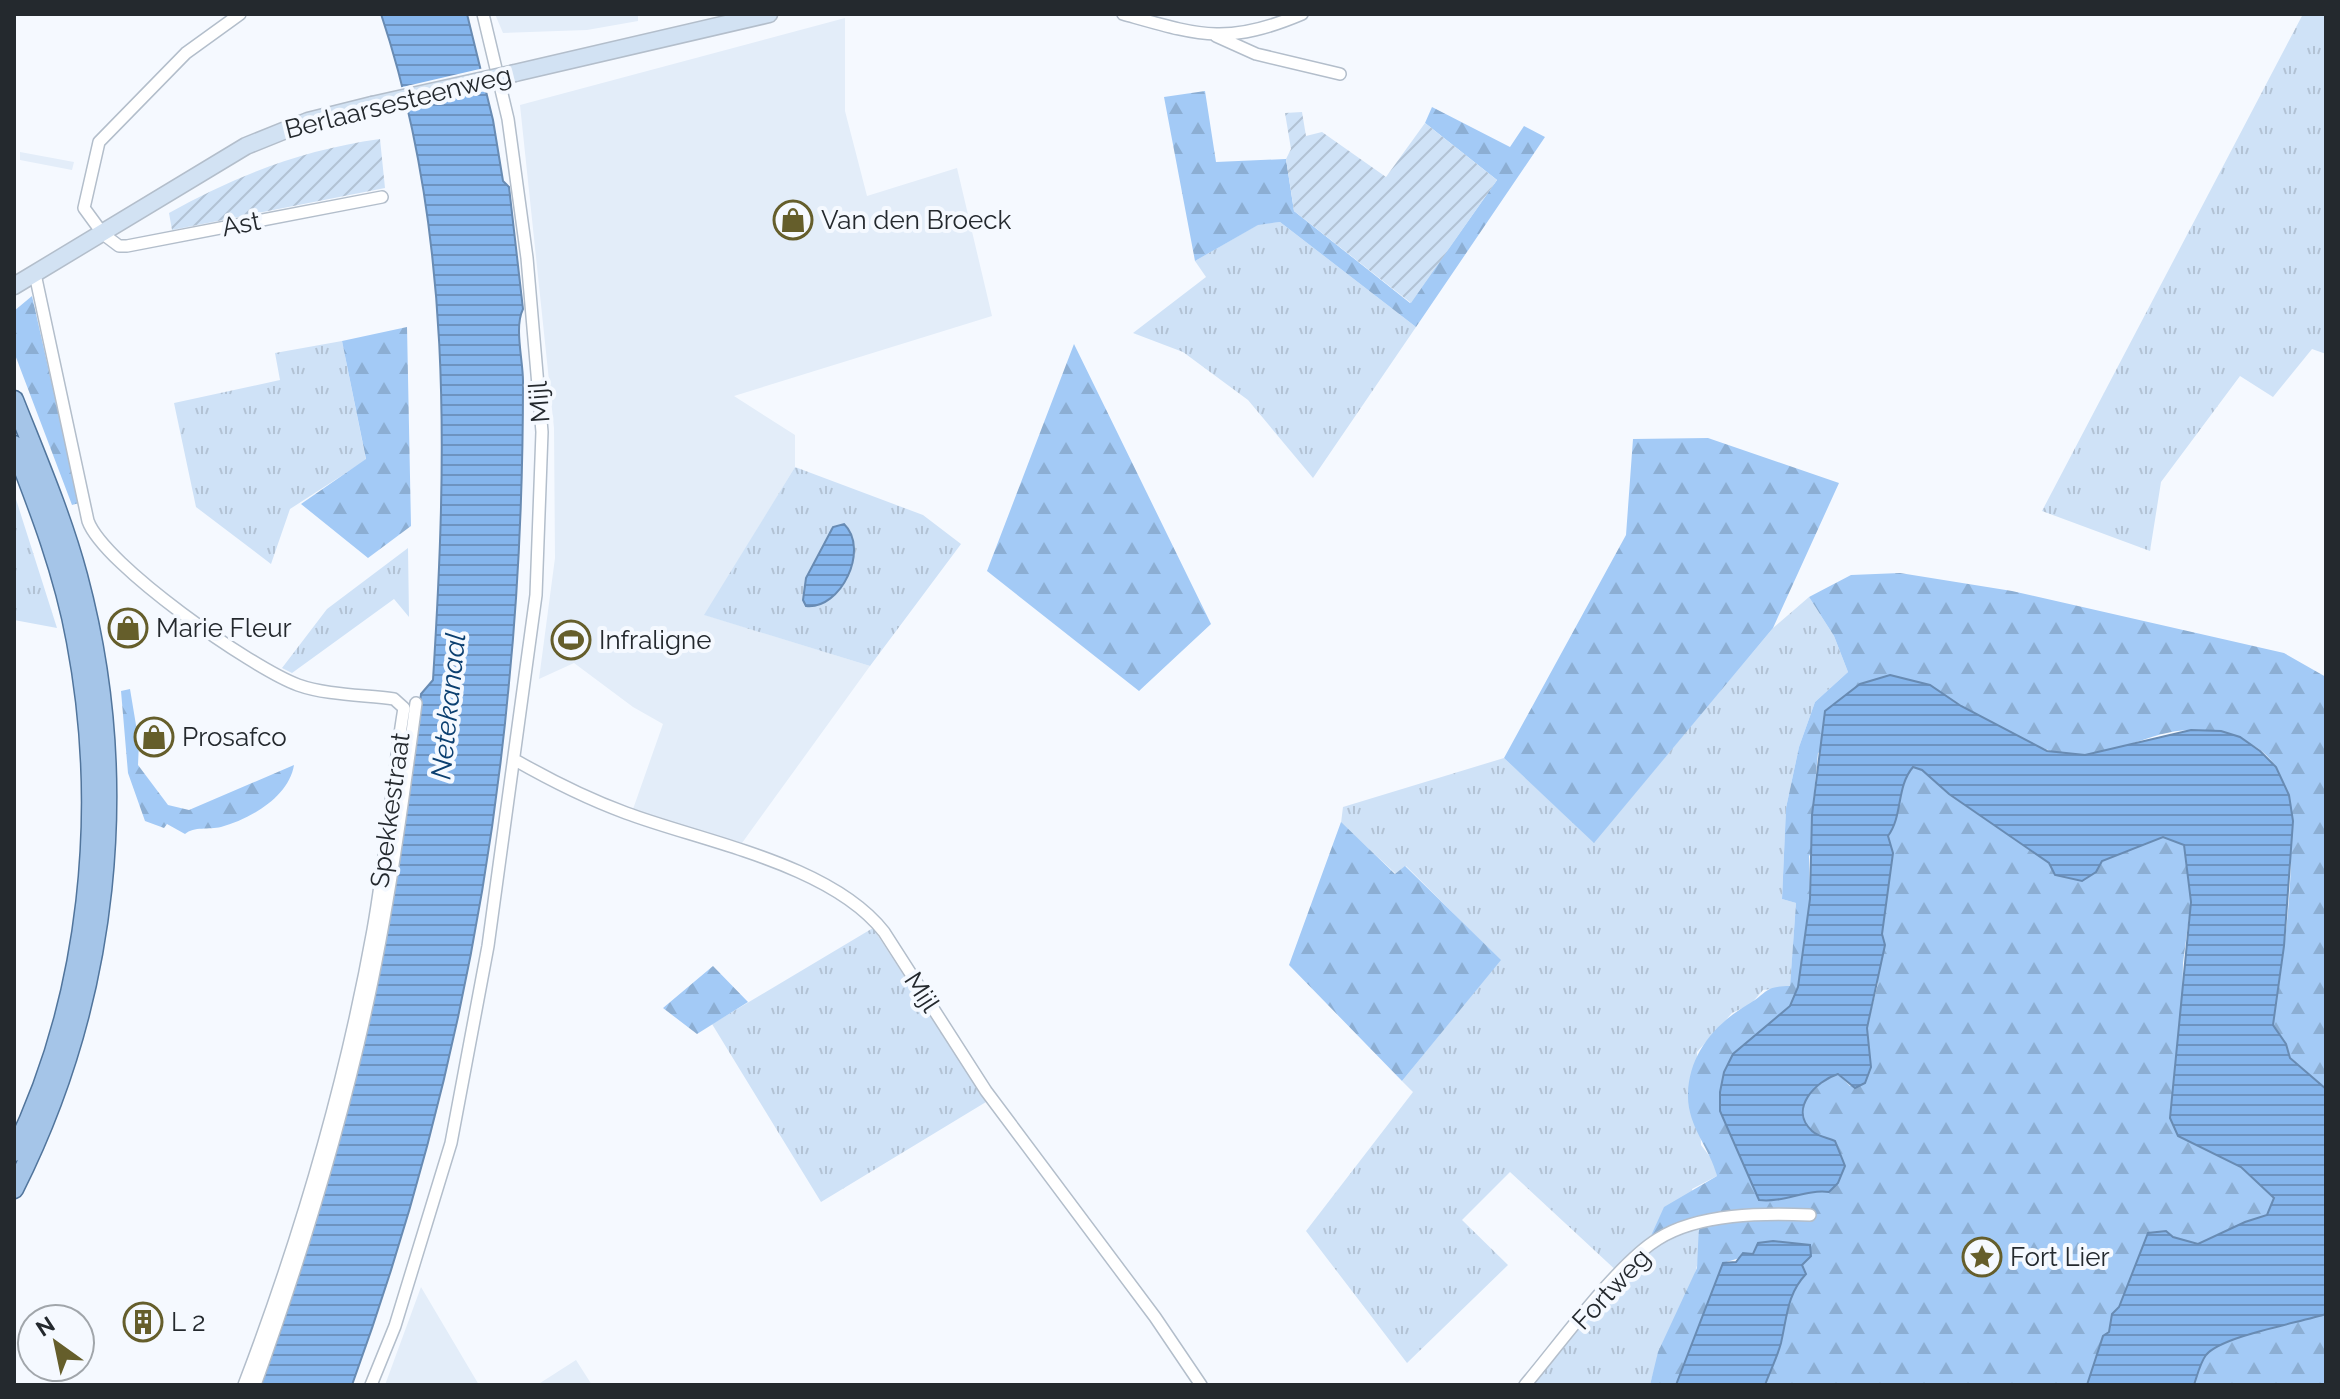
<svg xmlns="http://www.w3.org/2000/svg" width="2340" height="1399" font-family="Raleway,sans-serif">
<defs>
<pattern id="grass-tufts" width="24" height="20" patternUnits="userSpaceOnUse" patternTransform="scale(2)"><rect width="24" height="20" fill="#cfe2f7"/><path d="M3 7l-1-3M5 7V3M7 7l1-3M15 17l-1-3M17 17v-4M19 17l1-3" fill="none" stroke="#b2c2d4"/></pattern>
<pattern id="forest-firs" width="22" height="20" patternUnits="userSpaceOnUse" patternTransform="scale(2)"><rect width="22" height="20" fill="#a3caf6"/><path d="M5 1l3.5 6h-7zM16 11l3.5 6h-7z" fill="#8caed3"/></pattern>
<pattern id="garden-furrows" width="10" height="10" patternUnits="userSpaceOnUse" patternTransform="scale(2)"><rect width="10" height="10" fill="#cfe2f7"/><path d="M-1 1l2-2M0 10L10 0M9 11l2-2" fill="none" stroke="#b2c2d4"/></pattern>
<pattern id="water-rules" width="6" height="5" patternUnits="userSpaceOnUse" patternTransform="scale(2)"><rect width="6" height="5" fill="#85b5ec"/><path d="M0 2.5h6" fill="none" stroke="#6d93c0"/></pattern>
</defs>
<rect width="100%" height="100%" fill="#f5f9ff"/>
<!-- built -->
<path fill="#e3edf9" d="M 495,14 L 638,14 L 638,21 L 587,30 L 503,33 Z
M 845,18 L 845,111 L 867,196 L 957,168 L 992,316 L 734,396 L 795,435 L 795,467 L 705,615 L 870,666 L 742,843 L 632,812 L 663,724 L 633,707 L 574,663 L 539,679 L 555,558 L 554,428 L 520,105 Z
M 20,152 L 74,162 L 72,170 L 20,160 Z
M 421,1287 L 479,1385 L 385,1385 Z
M 576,1360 L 592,1385 L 536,1385 L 537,1385 Z"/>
<!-- grass -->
<path fill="url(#grass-tufts)" d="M 2303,14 L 2326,14 L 2326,354 L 2312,349 L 2273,397 L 2240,376 L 2161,482 L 2150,551 L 2042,511 Z
M 1280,222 L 1416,327 L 1313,478 L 1248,400 L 1183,352 L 1133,333 L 1206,277 L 1195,261 L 1259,224 Z
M 342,341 L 366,460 L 290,509 L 271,564 L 196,507 L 174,403 L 280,380 L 275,353 Z
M 795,467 L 923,515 L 961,544 L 870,666 L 704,615 Z
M 14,493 L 57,628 L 14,620 Z
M 408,548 L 409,617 L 394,599 L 292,673 L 282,668 L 327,609 Z
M 1809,597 L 1834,636 L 1848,672 L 1815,702 L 1799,747 L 1786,808 L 1782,899 L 1796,903 L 1790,987 L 1763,990 L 1751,1004 L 1732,1013 L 1697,1052 L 1701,1145 L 1714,1162 L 1717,1176 L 1692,1189 C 1697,1214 1703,1244 1696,1270 C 1685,1310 1660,1344 1650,1385 L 1531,1385 L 1620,1274 L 1510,1172 L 1462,1220 L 1508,1265 L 1407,1363 L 1306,1231 L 1413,1092 L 1402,1081 L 1500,960 L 1406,866 L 1396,874 L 1341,823 L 1343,807 L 1504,758 L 1594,842 L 1773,628 Z
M 873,928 L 986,1102 L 821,1202 L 712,1024 Z"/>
<!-- forest -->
<path fill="url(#forest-firs)" d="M 1205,91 L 1216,162 L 1286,159 L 1294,211 L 1410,303 L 1497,180 L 1425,123 L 1432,107 L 1510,147 L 1524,126 L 1545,137 L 1416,327 L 1280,222 L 1258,225 L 1195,261 L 1164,97 Z
M 32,296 L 79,503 L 72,505 L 14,352 L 14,311 Z
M 407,327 L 411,526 L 368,558 L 301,504 L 366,459 L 342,341 Z
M 1074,344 L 1211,624 L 1139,691 L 987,571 Z
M 1708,438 L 1839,483 L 1773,628 L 1594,843 L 1504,758 L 1626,535 L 1633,439 Z
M 1900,573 L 2012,591 L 2284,653 L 2326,677 L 2326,1089 L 2290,1058 L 2286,1044 L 2273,1025 C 2282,965 2307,817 2276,767 C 2259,739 2219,730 2189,730 C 2149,731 2110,759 2070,755 C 2034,752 1961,707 1930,685 L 1818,753 L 1812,815 L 1814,849 L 1809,856 L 1810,899 L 1798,987 L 1790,1006 L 1733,1054 L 1720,1111 L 1759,1200 C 1784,1203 1805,1189 1829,1191 L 1838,1183 L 1844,1166 L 1835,1142 C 1828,1139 1817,1136 1812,1131 C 1788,1109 1816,1082 1838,1074 L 1850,1086 L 1865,1083 L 1871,1067 L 1867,1028 L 1878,983 L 1877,967 L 1883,958 L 1882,934 L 1893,853 L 1888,836 L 1904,778 L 1912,767 L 1922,770 L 1949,794 L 2049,863 L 2056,875 L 2096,872 L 2102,861 L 2163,837 L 2185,845 L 2191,902 L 2183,963 L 2179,1136 L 2241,1167 L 2274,1198 L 2267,1215 L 2245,1222 L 2198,1244 L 2173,1237 L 2166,1231 L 2148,1233 L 2119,1307 L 2112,1314 L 2109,1332 L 2103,1336 L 2087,1385 L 1765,1385 C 1770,1371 1777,1358 1780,1343 C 1787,1317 1787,1294 1806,1274 L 1758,1243 L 1753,1254 L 1723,1263 L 1676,1385 L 1650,1385 L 1658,1352 L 1697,1268 L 1699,1225 L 1645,1249 L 1664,1207 L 1717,1176 C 1710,1148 1687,1126 1688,1094 C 1689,1054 1715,1024 1747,1005 C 1767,994 1763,986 1790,986 L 1796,903 L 1782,899 L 1786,808 L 1799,747 L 1815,702 L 1848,672 L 1834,636 L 1809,597 L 1851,575 Z
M 130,689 L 139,743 L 138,765 L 168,805 L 189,810 L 294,765 C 289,797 250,819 221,827 C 209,830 194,826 185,834 L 167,824 L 164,828 L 145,821 L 128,773 L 121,691 Z
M 1341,822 L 1395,874 L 1405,866 L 1501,960 L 1402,1081 L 1289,965 Z
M 713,966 L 748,1002 L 697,1034 L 663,1008 Z
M 2326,1314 L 2326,1385 L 2194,1385 C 2197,1376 2200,1363 2206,1355 C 2222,1336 2298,1323 2326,1314 Z"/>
<!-- garden -->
<path fill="url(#garden-furrows)" d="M 1302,112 L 1306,136 L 1322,132 L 1386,177 L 1425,123 L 1497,180 L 1411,303 L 1294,211 L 1286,159 L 1291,149 L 1285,113 Z
M 380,139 L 385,188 L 172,230 L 169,213 C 237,175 302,150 380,139 Z"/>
<!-- water -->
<path fill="url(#water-rules)" stroke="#688bb3" stroke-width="2" d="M 381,14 L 467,14 L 493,120 L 503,181 L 509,187 L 523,309 C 514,327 523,360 523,381 C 523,482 519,582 509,683 C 487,922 434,1160 352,1385 L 261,1385 C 344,1159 393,933 421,694 L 433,680 C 447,456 453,230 381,14 Z
M 844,524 C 870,549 841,610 806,606 L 803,600 L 806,578 L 833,527 Z
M 1890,675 L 1930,685 L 1961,706 L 2047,751 L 2085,755 L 2191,730 L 2221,731 L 2240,737 L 2260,751 L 2276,767 L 2289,795 L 2293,821 L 2284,946 L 2273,1025 L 2286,1044 L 2290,1058 L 2326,1089 L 2326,1314 C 2298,1323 2222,1336 2206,1355 C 2200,1363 2197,1376 2194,1385 L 2087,1385 L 2103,1336 L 2109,1332 L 2112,1314 L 2119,1307 L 2148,1233 L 2166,1231 L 2173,1237 L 2198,1244 L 2245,1222 L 2267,1215 L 2274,1198 L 2241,1167 L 2178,1136 L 2170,1118 L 2191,902 L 2184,845 L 2163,837 L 2102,861 L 2096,872 L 2082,881 L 2055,875 L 2049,863 L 1949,794 L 1922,770 L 1913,767 C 1896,787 1903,816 1888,836 L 1893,853 L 1882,934 L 1885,945 L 1867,1028 L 1871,1067 L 1865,1083 L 1855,1088 L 1838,1074 C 1816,1081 1788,1109 1812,1131 C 1817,1136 1828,1138 1835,1141 L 1845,1166 L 1838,1183 L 1829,1192 C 1805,1189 1784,1203 1759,1200 L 1720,1111 L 1720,1092 L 1724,1072 L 1733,1054 L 1790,1006 L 1798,987 L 1810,899 L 1812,815 L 1825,711 L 1860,684 Z
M 1773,1241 L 1810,1245 L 1811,1256 L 1802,1265 L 1806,1274 C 1787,1294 1787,1317 1781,1343 C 1777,1358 1770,1371 1765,1385 L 1676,1385 L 1723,1263 L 1736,1262 L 1743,1253 L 1753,1254 L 1758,1243 Z"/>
<!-- pier -->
<path fill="#f5f9ff" d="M 484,68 L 490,90 L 403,109 L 398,88 Z"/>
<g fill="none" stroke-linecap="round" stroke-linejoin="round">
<!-- street casing -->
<g stroke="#b3becb" stroke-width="14">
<path id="street" d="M 240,14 L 186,53 L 99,142 L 84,208 L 103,234 L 119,246 L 127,246 L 382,197
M 1123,14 C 1198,35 1226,46 1302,14
M 1216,36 L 1256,54 L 1340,74
M 35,274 L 88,521 C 104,565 252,668 298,685 C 326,695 364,695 394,699 L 404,708 C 392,781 386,857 373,930 C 345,1085 300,1238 244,1385
M 515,760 C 550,780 588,799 626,813 C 704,842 831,864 884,932 L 986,1091 L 1155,1317 L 1201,1385
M 255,1385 C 299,1263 337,1140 365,1014 C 388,911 402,807 416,703
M 371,1385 L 395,1326 L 451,1143 L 488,946 L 536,595 L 542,432 L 527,258 L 508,119 L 483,14
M 1525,1385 C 1559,1345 1617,1264 1658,1239 C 1699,1213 1764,1213 1810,1215"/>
</g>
<!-- secondary casing -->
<g stroke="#b3becb" stroke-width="19">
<path id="secondary" d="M 515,73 L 769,14
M 14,286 L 246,146 L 308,121 L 372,105"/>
</g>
<!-- primary casing -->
<g stroke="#51759c" stroke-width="21">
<path id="primary" d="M 14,400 C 37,458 62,516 78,576 C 133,782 109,1000 14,1189
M 14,445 C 39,509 64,574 76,641 C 108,810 90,997 14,1152"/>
</g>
<!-- street -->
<use href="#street" stroke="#fff" stroke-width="11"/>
<!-- secondary -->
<use href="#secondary" stroke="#d2e2f3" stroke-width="16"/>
<!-- primary -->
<use href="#primary" stroke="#a5c5e8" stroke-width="18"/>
<!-- secondary-bridge casing -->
<g stroke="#b3becb" stroke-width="19" stroke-linecap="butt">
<path id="secondary-bridge" d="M 372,105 L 515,73"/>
</g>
<!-- secondary-bridge -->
<use href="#secondary-bridge" stroke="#d2e2f3" stroke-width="16"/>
</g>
<!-- icons -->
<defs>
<g id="shop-ring" transform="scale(2)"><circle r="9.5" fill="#f5f9ff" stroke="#655e2b" stroke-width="1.5"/><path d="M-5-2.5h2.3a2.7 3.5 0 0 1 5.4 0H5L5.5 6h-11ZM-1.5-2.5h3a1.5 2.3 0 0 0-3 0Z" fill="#655e2b"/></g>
<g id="stadium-ring" transform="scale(2)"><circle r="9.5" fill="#f5f9ff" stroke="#655e2b" stroke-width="1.5"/><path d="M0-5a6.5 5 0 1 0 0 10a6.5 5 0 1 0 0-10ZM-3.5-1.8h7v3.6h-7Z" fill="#655e2b"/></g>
<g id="sight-ring" transform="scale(2)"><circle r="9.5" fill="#f5f9ff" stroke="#655e2b" stroke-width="1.5"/><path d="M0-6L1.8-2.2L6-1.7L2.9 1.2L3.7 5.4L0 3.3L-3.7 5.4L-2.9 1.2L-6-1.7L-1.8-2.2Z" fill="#655e2b"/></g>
<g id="building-ring" transform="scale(2)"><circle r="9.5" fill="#f5f9ff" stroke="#655e2b" stroke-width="1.5"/><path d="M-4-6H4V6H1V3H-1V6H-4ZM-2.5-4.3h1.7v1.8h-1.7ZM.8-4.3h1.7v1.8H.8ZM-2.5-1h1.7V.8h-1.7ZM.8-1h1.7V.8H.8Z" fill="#655e2b"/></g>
</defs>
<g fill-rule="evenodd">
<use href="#shop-ring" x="793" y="220"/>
<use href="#shop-ring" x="128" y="628"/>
<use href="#stadium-ring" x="571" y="640"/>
<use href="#shop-ring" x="154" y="737"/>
<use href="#sight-ring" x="1982" y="1257"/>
<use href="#building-ring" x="143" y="1322"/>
</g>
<g text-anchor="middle" stroke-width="8" stroke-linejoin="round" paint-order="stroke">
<!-- street labels -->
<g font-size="26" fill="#24292e" stroke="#f5f9ff">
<text transform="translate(398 102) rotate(-14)" y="9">Berlaarsesteenweg</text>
<text transform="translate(241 224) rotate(-11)" y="9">Ast</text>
<text transform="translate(539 402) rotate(-94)" y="9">Mijl</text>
<text transform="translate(390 810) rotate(-82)" y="9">Spekkestraat</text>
<text transform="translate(922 992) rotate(57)" y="9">Mijl</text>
<text transform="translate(1611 1289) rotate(-47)" y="9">Fortweg</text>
</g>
<!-- poi labels -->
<g font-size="26" fill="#24292e" stroke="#f5f9ff" text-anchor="start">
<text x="821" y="229">Van den Broeck</text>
<text x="156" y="637">Marie Fleur</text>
<text x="599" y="649">Infraligne</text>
<text x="182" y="746">Prosafco</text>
<text x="2010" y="1266">Fort Lier</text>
<text x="171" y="1331">L 2</text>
</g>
<!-- water labels -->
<g font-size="28" font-style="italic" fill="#0b3f70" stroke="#f5f9ff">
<text transform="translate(448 706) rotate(-84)" y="10">Netekanaal</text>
</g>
</g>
<!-- border -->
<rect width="2340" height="1399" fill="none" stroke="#24292e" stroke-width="32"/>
<!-- north arrow -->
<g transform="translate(56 1343) rotate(327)"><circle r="38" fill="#f5f9ff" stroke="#a1a6ab" stroke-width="2"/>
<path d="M0-6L14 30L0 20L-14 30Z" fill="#655e2b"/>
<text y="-12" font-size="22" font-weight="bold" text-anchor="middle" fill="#24292e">N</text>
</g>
</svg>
